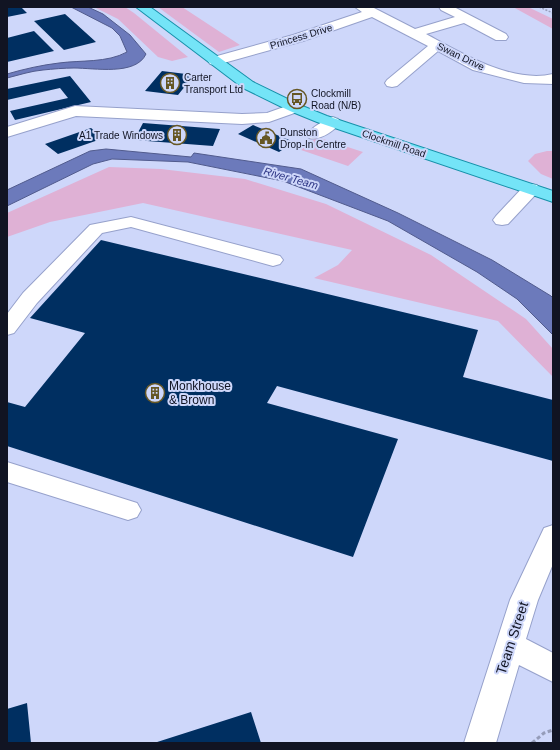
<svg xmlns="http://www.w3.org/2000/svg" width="560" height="750" font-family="Arial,sans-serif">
<rect width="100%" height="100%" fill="#ced7fa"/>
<!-- green -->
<path fill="#dfb1d5" d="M 94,7 L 125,7 L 134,13 L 188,57 L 172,61 L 158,57 L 118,19 Z
M 158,7 L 182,7 L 240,45 L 219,52 Z
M 513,7 L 528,7 L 553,19 L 553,29 Z
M 317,137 L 363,152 L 348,166 L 301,150 Z
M 547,151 L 553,151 L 553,179 L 541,174 L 528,161 L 535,154 Z
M 109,167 L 161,169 L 245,179 L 326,204 L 431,255 L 526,319 L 553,349 L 553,377 L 498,321 L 314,278 L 338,265 L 352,250 L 143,203 L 50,222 L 7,237 L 7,213 Z"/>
<!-- water -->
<path fill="#6c7abb" stroke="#515b8d" d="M 71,7 L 88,7 L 103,14 L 130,35 L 146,54 C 136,76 94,68 74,68 C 64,68 53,69 43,70 C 31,71 19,75 7,78 L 7,74 C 24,69 42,65 59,63 C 81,60 107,63 127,52 L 120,36 L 112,28 Z
M 106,149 L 191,157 L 194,153 L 301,169 L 398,213 L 492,260 L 551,296 L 553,298 L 553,335 L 517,299 L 477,272 L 388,221 L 283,181 L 188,162 L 112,159 L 93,164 L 7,206 L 7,190 L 90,151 Z"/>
<!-- building -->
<path fill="#002f61" d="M 7,7 L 21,7 L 27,13 L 7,17 Z
M 65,14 L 96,42 L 64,50 L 34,21 Z
M 34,31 L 54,51 L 7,62 L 7,38 Z
M 162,71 L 194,75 L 178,95 L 145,91 Z
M 70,76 L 91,102 L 15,120 L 10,111 L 68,98 L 60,88 L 7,100 L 7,89 Z
M 143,123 L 220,129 L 213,146 L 134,140 Z
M 253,125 L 294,142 L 279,152 L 238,134 Z
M 91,128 L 104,138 L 58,154 L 45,144 Z
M 101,240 L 478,330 L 463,377 L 553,400 L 553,461 L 277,386 L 267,403 L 398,439 L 353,557 L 7,446 L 7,402 L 25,407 L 85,333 L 30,318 Z
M 27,703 L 31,743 L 7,743 L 7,709 Z
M 251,712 L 261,743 L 154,743 Z"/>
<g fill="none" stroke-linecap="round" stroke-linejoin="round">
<!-- minor casing -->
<g stroke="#96a1cb" stroke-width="2">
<path id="minor" d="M 355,7 L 372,7 L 415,29 L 455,17 L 441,10 L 439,7 L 454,7 L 506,34 L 508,37 L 506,40 L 496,40 L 464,23 L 426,34 C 461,53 512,84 553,74 L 553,84 L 524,83 L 473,70 L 438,51 L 397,86 L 392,87 L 387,86 L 385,83 L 387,80 L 428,46 L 372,17 L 303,41 L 220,64 L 215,65 L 210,64 L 208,61 L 210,58 L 293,35 L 362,12 Z
M 295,103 L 300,105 L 303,108 L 300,111 L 269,122 L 242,124 L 76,116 L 7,137 L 7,127 L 75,106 L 242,114 L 267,113 Z
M 333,117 L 338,119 L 341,122 C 334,131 320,141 309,138 L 307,135 C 312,127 324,120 333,117 Z
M 531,184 L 537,185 L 540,189 L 537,193 L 508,224 L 502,225 L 496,224 L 493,220 L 496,216 L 525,185 Z
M 131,217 L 280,256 L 283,260 L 280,264 L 273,266 L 131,227 L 102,233 L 37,303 L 14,333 L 7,335 L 7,314 L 23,293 L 90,225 Z
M 7,462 L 137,503 L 141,510 L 137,517 L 128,520 L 7,482 Z
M 553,525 L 553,564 L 538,600 L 526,639 L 553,653 L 553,682 L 519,665 L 496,743 L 464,743 L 510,600 L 544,528 Z"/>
</g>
<!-- major casing -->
<g stroke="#1690a9" stroke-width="2">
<path id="major" d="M 136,7 L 150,7 L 253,82 L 300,105 L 327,116 L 553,191 L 553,202 L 317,122 L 290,111 L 243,88 Z"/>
</g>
<!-- path-far1 -->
<path stroke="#959cb9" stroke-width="1.5" stroke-dasharray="2 1.5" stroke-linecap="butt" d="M 539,7 L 553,13"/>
<!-- path -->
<path stroke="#959cb9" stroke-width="3" stroke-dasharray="4 2.5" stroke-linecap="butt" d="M 532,743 L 544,733 L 553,730"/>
<!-- minor -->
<use href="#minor" fill="#fff" fill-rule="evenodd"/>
<!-- major -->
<use href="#major" fill="#74e4f7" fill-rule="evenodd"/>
</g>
<!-- icons -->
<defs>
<g id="building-ring" transform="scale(1)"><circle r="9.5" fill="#ced7fa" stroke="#665724" stroke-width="1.5"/><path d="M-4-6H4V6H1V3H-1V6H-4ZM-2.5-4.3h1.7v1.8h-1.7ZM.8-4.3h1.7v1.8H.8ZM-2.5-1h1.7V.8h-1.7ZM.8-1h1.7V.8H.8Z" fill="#665724"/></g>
<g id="bus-ring" transform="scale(1)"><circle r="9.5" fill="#ced7fa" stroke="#665724" stroke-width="1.5"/><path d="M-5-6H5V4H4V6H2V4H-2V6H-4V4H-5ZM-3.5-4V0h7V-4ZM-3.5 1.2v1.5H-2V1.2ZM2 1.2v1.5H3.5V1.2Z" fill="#665724"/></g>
<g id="civic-ring" transform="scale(1)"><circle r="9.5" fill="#ced7fa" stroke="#665724" stroke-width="1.5"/><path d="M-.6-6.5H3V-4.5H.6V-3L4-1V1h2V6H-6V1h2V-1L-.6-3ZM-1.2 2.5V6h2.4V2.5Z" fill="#665724"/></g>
</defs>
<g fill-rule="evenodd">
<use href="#building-ring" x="170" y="83"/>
<use href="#bus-ring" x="297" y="99"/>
<use href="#building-ring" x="177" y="135"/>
<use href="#civic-ring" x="266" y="138"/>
<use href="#building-ring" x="155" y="393"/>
</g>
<g text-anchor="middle" stroke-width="4" stroke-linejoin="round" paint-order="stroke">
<!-- far-street labels -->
<g font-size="10" fill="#111423" stroke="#ced7fa">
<text transform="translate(301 36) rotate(-17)" y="4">Princess Drive</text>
<text transform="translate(461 56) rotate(26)" y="4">Swan Drive</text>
<text transform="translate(394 143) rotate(19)" y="4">Clockmill Road</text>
</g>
<!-- far-poi labels -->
<g font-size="10" fill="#111423" stroke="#ced7fa" text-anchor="start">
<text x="184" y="81">Carter<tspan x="184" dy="12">Transport Ltd</tspan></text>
<text x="311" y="97">Clockmill<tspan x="311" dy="12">Road (N/B)</tspan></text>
<text x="280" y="136">Dunston<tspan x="280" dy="12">Drop-In Centre</tspan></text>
<text x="163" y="139" text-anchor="end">A1 Trade Windows</text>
</g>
<!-- far-water labels -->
<g font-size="11" font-style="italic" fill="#2e3685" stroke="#ced7fa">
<text transform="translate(291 178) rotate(16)" y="4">River Team</text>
</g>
<!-- poi labels -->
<g font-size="12" fill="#111423" stroke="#ced7fa" text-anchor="start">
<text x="169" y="390">Monkhouse<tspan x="169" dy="14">&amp; Brown</tspan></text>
</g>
<!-- near-street labels -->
<g font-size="14" fill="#111423" stroke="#ced7fa">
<text transform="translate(512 638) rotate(-72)" y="5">Team Street</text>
</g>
</g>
<!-- border -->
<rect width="560" height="750" fill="none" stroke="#111423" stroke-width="16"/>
</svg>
